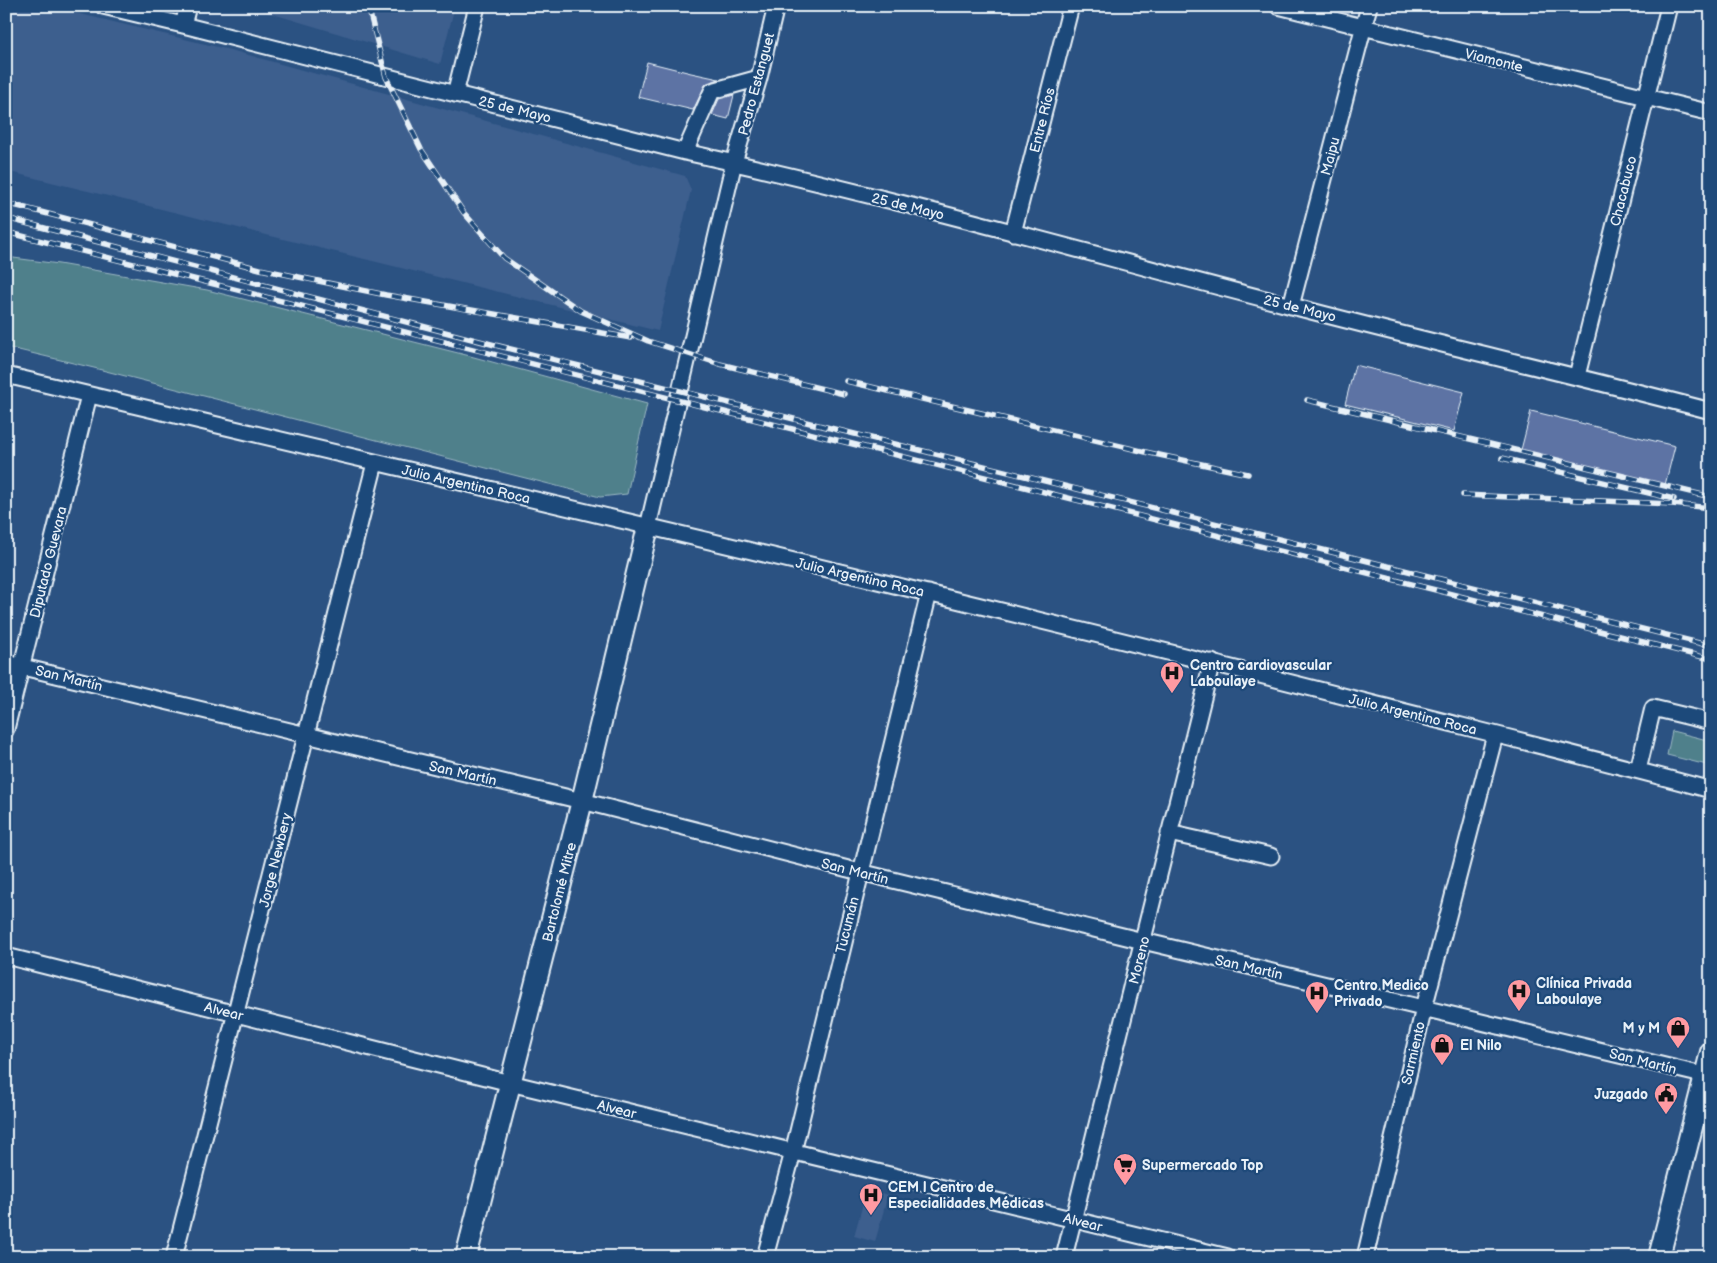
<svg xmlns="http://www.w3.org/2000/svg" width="1717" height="1263" font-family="'Balsamiq Sans',sans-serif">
<rect width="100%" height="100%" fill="#2b5282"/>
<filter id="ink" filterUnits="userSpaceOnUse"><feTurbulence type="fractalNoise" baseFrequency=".02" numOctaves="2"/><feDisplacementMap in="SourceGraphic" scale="10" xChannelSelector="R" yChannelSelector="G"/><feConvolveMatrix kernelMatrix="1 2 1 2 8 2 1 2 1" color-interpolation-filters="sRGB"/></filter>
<g filter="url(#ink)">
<!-- built -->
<path fill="#3d5f8e" d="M 6,6 L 47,6 L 234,51 L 685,176 L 691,190 L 658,331 L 6,171 Z
M 246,6 L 455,6 L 440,64 Z
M 867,1189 L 888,1195 L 875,1242 L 854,1236 Z"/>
<!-- green -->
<path fill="#4f808b" stroke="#9cb8c2" d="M 6,257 L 59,264 L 207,290 L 470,356 L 647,404 L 627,494 L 600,497 L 94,368 L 6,347 Z
M 1672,731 L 1711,741 L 1711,766 L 1667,755 Z"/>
<!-- building -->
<path fill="#5d73a4" stroke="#e8f1f8" d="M 647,62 L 691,73 L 719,79 L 706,84 L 693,110 L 638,97 Z
M 734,95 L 728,119 L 712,115 L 719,99 Z
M 1355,365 L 1464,392 L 1454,431 L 1345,404 Z
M 1531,411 L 1675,446 L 1665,485 L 1521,450 Z"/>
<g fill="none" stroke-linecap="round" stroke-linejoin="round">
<!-- minor casing -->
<g stroke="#e8f1f8" stroke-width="19">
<path id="minor" d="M 103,6 L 183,25 L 685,152 C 888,196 1087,253 1288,305 C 1428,342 1570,374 1711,411
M 1278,6 L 1711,113
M 183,25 L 188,6
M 455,94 L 477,6
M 685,152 L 712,91 L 759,78
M 1013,233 L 1071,6
M 1291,306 L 1369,6
M 6,375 C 464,484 922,588 1378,705 C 1489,733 1600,760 1711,790
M 1577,376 L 1669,6
M 648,527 L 734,162 L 759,78 L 776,6
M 6,663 L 582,801 L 860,872 L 1143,941 L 1711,1077
M 6,729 L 89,395
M 1638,770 L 1653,708 L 1711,722
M 1169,833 L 1271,856
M 6,956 L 510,1083 L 1228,1257
M 174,1257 L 375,463
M 765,1257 L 793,1152 L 929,593
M 1064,1257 L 1212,662
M 1365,1257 L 1424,1008 L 1495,735"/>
</g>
<!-- major casing -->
<g stroke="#e8f1f8" stroke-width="24">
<path id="major" d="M 466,1257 L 582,801 L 648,527
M 1659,1257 L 1711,1052"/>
</g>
<!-- minor -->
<use href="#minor" stroke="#1f4a7a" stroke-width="15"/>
<!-- major -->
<use href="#major" stroke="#1f4a7a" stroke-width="20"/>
<!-- rail casing -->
<g stroke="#e8f1f8" stroke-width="5.5">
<path id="rail" d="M 368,6 L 386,77 L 421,149 L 464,213 L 504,258 L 581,311 L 648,341 L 720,364 L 844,394
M 6,203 L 260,269 L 386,295 L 631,338
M 6,218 L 495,345 L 1711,646
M 6,232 L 1711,659
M 846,381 L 1150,453 L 1248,474
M 1307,400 L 1711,497
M 1502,458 L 1674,499
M 1463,495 L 1672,504 L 1711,508"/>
</g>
<!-- rail -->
<use href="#rail" stroke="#1f4a7a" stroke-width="4" stroke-dasharray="11" stroke-linecap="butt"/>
</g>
</g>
<!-- icons -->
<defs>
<g id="hospital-pin" transform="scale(1.25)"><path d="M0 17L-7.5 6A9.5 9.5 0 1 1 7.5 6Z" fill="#ff9aa2" stroke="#1f4a7a"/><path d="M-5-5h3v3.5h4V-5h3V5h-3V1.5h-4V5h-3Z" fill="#111"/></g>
<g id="shop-pin" transform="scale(1.25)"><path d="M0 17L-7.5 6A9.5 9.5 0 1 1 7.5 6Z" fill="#ff9aa2" stroke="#1f4a7a"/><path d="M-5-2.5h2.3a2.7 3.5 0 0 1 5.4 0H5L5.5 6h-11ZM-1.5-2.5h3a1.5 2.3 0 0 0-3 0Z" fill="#111"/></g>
<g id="civic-pin" transform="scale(1.25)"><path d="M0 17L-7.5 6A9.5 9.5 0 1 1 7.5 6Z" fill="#ff9aa2" stroke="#1f4a7a"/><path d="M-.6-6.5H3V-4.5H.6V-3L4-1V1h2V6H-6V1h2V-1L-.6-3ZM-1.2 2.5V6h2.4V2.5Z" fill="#111"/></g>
<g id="supermarket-pin" transform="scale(1.25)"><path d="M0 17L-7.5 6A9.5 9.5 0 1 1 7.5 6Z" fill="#ff9aa2" stroke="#1f4a7a"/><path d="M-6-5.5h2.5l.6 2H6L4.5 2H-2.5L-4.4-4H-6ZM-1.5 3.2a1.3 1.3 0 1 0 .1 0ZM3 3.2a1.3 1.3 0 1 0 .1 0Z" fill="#111"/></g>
</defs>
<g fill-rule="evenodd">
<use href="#hospital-pin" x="1172" y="673"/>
<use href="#hospital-pin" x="1519" y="991"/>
<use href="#hospital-pin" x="1317" y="993"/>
<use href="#shop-pin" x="1678" y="1028"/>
<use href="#shop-pin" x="1442" y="1045"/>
<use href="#civic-pin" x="1666" y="1094"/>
<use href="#supermarket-pin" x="1125" y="1165"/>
<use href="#hospital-pin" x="871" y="1195"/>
</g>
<g text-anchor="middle" stroke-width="4.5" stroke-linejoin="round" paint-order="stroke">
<!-- street labels -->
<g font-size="14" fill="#e8f1f8" stroke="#1f4a7a">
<text transform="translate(1494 60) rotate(14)" y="5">Viamonte</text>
<text transform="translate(756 84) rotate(-75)" y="5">Pedro Estanguet</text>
<text transform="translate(515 109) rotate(14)" y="5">25 de Mayo</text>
<text transform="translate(1042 120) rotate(-76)" y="5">Entre Ríos</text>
<text transform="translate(1330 156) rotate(-75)" y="5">Maipu</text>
<text transform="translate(1623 191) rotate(-76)" y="5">Chacabuco</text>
<text transform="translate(908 206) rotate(14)" y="5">25 de Mayo</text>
<text transform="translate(1300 308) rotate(14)" y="5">25 de Mayo</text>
<text transform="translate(466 484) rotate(13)" y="5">Julio Argentino Roca</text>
<text transform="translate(48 562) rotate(-76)" y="5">Diputado Guevara</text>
<text transform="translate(860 577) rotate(13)" y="5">Julio Argentino Roca</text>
<text transform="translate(69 678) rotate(14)" y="5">San Martín</text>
<text transform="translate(1413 714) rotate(14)" y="5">Julio Argentino Roca</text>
<text transform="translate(463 773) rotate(13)" y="5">San Martín</text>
<text transform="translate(275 860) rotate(-76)" y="5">Jorge Newbery</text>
<text transform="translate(855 871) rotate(14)" y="5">San Martín</text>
<text transform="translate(559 892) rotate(-76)" y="5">Bartolomé Mitre</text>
<text transform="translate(847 925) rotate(-76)" y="5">Tucumán</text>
<text transform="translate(1139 960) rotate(-76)" y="5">Moreno</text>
<text transform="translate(1249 967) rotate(13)" y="5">San Martín</text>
<text transform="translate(224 1011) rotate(14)" y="5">Alvear</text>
<text transform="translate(1413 1053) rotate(-77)" y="5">Sarmiento</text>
<text transform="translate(1643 1061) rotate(14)" y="5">San Martín</text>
<text transform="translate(617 1109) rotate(14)" y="5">Alvear</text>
<text transform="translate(1083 1222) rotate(14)" y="5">Alvear</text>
</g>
<!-- poi labels -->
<g font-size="14" font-weight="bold" fill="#e8f1f8" stroke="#1f4a7a" text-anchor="start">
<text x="1190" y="670">Centro cardiovascular<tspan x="1190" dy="16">Laboulaye</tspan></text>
<text x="1536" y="988">Clínica Privada<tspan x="1536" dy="16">Laboulaye</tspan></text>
<text x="1334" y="990">Centro Medico<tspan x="1334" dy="16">Privado</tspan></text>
<text x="1660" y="1033" text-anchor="end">M y M</text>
<text x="1460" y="1050">El Nilo</text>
<text x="1648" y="1099" text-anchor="end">Juzgado</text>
<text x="1142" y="1170">Supermercado Top</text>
<text x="888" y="1192">CEM | Centro de<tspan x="888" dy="16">Especialidades Médicas</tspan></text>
</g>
</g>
<!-- margin -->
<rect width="1717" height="1263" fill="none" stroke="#1f4a7a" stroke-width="25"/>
<rect x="12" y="12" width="1692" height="1238" fill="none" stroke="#e8f1f8" stroke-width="2" filter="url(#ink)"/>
</svg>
